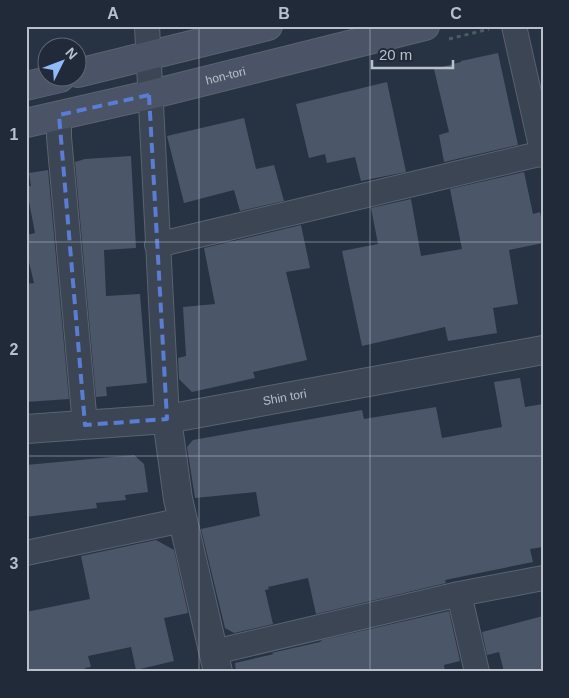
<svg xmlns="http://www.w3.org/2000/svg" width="569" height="698" font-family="Helvetica,sans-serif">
<rect width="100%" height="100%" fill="#273343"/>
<!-- building -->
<path fill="#4b5769" d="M 498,53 L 518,145 L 444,162 L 439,135 L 449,132 L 434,69 L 461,62 L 461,61 Z
M 387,82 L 406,172 L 361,181 L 355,157 L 327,163 L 325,154 L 309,158 L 296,104 Z
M 244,118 L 256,169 L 274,165 L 284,201 L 240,211 L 234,190 L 184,203 L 167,136 Z
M 131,156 L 136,248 L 104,250 L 106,296 L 140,294 L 147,383 L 106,387 L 107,396 L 96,397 L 75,162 L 85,159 Z
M 48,170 L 69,399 L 26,402 L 26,338 L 29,338 L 26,284 L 34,283 L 26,250 L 26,235 L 35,233 L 26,186 L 31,186 L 29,173 Z
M 524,172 L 533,214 L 540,212 L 543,227 L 543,243 L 509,250 L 518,304 L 493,308 L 497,333 L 448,341 L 445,327 L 362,346 L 342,251 L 378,244 L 371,208 L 411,199 L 421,256 L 462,249 L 450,189 Z
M 301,225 L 310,268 L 286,272 L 307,360 L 253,372 L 255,378 L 192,392 L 179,379 L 178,358 L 186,356 L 183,307 L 215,304 L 204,248 Z
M 520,378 L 525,407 L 543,404 L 543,547 L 530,549 L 533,562 L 445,580 L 446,583 L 316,614 L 308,578 L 268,587 L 269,589 L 265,590 L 273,624 L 234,633 L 225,628 L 201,529 L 260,516 L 256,492 L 195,498 L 187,447 L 193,440 L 345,413 L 362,410 L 364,419 L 436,407 L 442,438 L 502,427 L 494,382 Z
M 134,455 L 144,464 L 148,492 L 125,495 L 126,500 L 96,503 L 97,508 L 26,517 L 26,465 Z
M 156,540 L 174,550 L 188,613 L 164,618 L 174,661 L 136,670 L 131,647 L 88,656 L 91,667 L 85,668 L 86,672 L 26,672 L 26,612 L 90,599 L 81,556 Z
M 449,611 L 460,661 L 444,665 L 445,672 L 236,672 L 235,663 L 274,654 L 271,653 L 320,642 L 322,640 Z
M 543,616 L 543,672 L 504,672 L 499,652 L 487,655 L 482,632 Z"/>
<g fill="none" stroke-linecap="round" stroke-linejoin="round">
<!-- minor casing -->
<g stroke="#5a6370" stroke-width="26">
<path id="minor" d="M 147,26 L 167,419
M 514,26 L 543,155
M 59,115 L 59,137 L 85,425
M 157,245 L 543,153
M 26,553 L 183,520
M 459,594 L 477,672
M 214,652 L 459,594 L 543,578"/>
</g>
<!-- tertiary casing -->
<g stroke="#5a6370" stroke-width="30">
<g id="tertiary">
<path d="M 167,419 L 178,499 L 218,672"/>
<path id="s1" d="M 26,429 L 167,419 L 543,350"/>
</g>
</g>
<!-- secondary casing -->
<g stroke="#5a6370" stroke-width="30">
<g id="secondary">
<path d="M 78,73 L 268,26"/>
<path d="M 26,86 L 60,78"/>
<path id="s2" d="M 26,123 L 149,95 L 425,26"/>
</g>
</g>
<!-- path -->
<path stroke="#485e60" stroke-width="3" stroke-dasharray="4 4" stroke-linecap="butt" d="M 449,39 L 489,29"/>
<!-- minor -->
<use href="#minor" stroke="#3b4553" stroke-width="24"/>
<!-- tertiary -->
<use href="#tertiary" stroke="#3b4553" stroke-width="28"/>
<!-- secondary -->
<use href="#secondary" stroke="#4a5466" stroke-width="28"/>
</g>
<!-- marked area -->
<path fill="none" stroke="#5b7cd3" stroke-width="4" stroke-dasharray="10 6" stroke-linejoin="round" d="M 149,95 L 167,419 L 85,425 L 59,115 Z"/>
<!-- grid -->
<path fill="none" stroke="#b9c0cc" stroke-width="1" stroke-opacity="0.55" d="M 199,26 L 199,672M 370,26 L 370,672M 26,242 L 543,242M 26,456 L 543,456"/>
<g text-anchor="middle" stroke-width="4" stroke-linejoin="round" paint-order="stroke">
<!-- street labels -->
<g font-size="12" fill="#b9c0cc" stroke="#202a38">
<text dy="4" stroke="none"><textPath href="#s2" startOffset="205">hon-tori</textPath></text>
<text dy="4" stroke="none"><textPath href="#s1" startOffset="261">Shin tori</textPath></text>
</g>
</g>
<!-- border -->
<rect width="569" height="698" fill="none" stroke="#202a38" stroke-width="55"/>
<!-- north arrow -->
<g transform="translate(62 62) rotate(48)"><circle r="24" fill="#202a38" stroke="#5d6673"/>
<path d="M0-4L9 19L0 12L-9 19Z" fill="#92b9f8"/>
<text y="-8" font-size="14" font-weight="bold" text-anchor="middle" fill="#b9c0cc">N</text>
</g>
<!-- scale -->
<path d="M372 60v8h81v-8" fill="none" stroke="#b9c0cc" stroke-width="2.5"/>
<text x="379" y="60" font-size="15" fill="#b9c0cc" stroke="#202a38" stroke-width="4" paint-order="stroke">20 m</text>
<rect x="28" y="28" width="514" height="642" fill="none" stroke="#b9c0cc" stroke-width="2"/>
<g font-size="16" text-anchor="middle" font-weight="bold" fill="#b9c0cc">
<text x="113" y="19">A</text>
<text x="284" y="19">B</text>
<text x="456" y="19">C</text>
<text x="14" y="140">1</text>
<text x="14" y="355">2</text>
<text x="14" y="569">3</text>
</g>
</svg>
